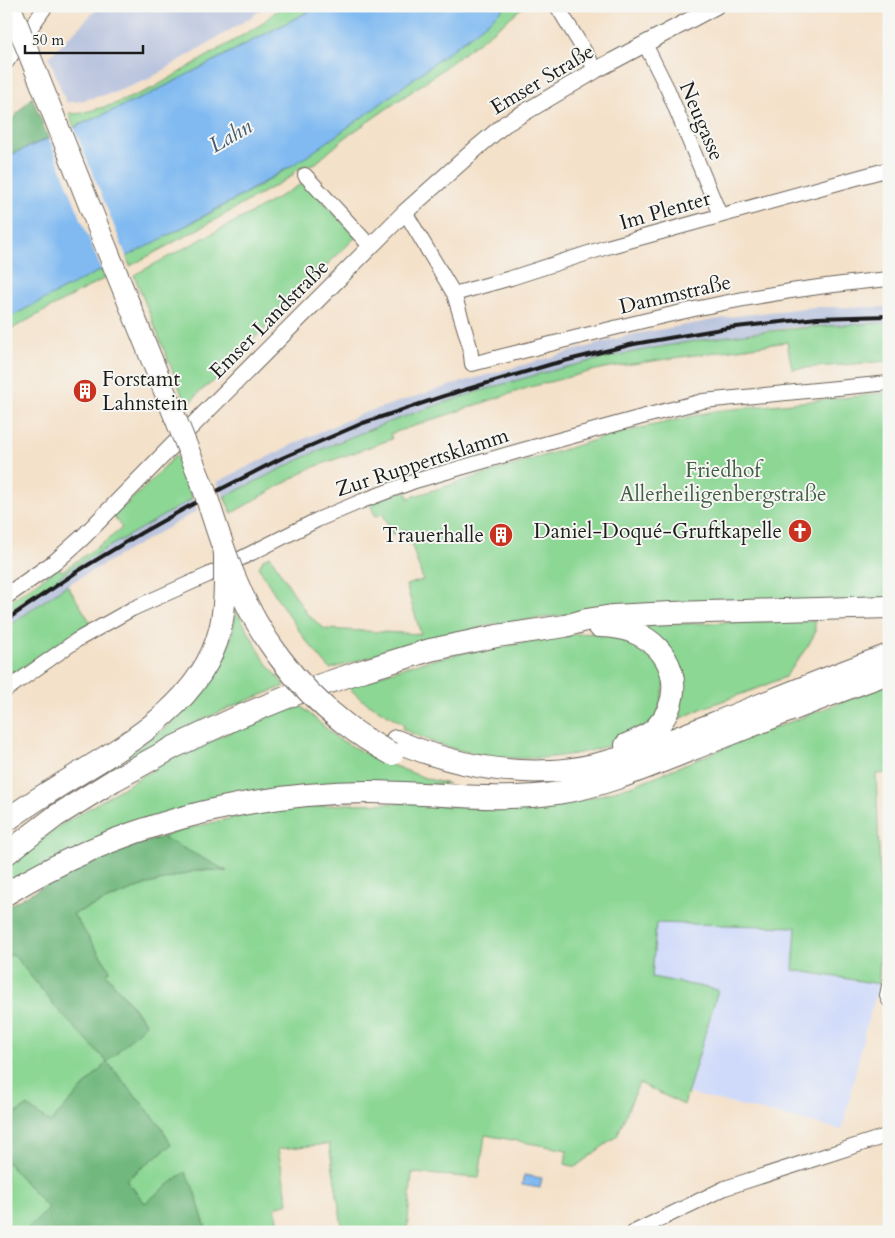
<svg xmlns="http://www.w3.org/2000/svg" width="895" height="1238" font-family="Cardo,serif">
<rect width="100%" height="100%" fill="#f6f6f2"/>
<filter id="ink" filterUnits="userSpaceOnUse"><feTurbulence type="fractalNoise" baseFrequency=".02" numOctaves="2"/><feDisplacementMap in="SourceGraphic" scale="10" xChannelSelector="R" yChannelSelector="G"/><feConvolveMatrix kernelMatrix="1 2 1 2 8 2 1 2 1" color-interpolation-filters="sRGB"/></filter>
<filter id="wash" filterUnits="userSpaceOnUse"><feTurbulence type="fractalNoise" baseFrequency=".0096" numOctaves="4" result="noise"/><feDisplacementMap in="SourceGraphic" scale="20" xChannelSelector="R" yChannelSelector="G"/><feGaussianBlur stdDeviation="1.12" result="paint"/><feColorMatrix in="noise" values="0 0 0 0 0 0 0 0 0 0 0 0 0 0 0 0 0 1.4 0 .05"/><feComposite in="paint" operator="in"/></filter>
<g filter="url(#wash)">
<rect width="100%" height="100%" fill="#f4e1c9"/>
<!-- built -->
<path fill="#cfdafa" d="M 655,923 L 796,927 L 794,970 L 879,984 L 865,1031 L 842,1130 L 687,1093 L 717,990 L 652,977 Z"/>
<!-- industrial -->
<path fill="#bac4de" d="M 100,6 L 265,6 L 253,16 L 149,79 L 113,93 L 75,102 L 66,102 L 49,57 Z
M 813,307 L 889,307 L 889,323 L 793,327 L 749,333 L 659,347 L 577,365 L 485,389 L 385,424 L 342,441 L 224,497 L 217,482 L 306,438 L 361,414 L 458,383 L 630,335 L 736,316 Z
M 192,499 L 197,511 L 67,585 L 6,628 L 6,614 L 35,593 L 72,568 Z"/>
<!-- green -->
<path fill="#8cd794" stroke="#547a58" d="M 282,6 L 319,6 L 148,95 L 74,127 L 69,113 L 77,114 L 112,105 L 153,88 L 260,25 Z
M 506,6 L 524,6 L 506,21 L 431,78 L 346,137 L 316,163 L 304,166 L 294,172 L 292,176 L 222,216 L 130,266 L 126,256 C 187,226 249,194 305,157 C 329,141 351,124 373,108 C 419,75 464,42 506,6 Z
M 305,182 L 356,237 L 283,307 L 284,312 L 238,352 L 235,365 L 198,393 L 187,407 L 134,275 L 251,213 Z
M 101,269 L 105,278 L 6,332 L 6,319 Z
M 889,323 L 889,361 L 792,369 L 787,342 L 604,368 L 530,387 L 390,434 L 392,439 L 311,468 L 232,513 L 224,497 C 264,478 303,456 344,440 C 517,369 702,328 889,323 Z
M 889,392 L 889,600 L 579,613 L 491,625 L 424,641 L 330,669 L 304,638 L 279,601 L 259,568 L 263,559 L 270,556 L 307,614 L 325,629 L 421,634 L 406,585 L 423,580 L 407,530 L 392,534 L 383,514 L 375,516 L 370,503 L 406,490 L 408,498 L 611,435 L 715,411 L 859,396 Z
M 176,455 L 192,499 L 72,568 L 6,614 L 6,604 L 59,567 L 61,571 L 65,569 L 106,541 L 122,528 L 113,516 L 143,489 Z
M 67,585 L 91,623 L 25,666 L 6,680 L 6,628 Z
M 236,610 L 265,661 L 285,686 L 236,705 L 197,722 L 131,759 L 125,759 C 130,751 152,738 161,731 C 194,706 222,674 232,633 C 234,625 235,617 236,610 Z
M 795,620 L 815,621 L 815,633 L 808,646 L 785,677 L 758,688 L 703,708 L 669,724 L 680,705 L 642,625 Z
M 613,632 L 635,638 L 667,674 L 657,718 C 648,724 639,732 629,738 C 618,744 604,747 593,750 C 529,766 461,759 403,729 L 404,724 L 362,700 L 347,686 L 414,664 L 463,653 L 575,634 Z
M 889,684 L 889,773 L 876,774 L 881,899 L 879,984 L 793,970 L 796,927 L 656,923 L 652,977 L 718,990 L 684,1105 L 639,1083 L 617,1136 L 575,1167 L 565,1164 L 567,1150 L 485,1135 L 479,1178 L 412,1173 L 407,1232 L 343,1232 L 329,1144 L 278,1149 L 288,1203 L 275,1207 L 281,1232 L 207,1232 L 193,1187 L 145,1203 L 126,1180 L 171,1145 L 161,1126 L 107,1062 L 50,1123 L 27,1106 L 6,1120 L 6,958 L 12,953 L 59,1011 L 146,1023 L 106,974 L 110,970 L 73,914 L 142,886 L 198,870 L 226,871 L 162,837 L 182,830 L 240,816 L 272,810 L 307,807 L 346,804 L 413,803 L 496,810 L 527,809 L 560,805 L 597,796 L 634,785 L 751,737 Z
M 298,702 L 302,707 L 337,738 L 388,766 L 389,764 L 428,779 L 449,784 L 296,790 L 6,886 L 6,866 L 61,825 L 174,757 Z
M 6,1161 L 50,1209 L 24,1232 L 6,1232 Z"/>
<!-- forest -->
<path fill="#71b87e" stroke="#466a4d" d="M 32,97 L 48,138 L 6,157 L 6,126 Z
M 162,837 L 227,871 L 198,870 L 142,886 L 73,914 L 110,970 L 106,974 L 146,1024 L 107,1062 L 161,1126 L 171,1145 L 126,1180 L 145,1203 L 185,1172 L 193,1187 L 207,1232 L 24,1232 L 49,1209 L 6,1161 L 6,1120 L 27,1106 L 50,1123 L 107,1062 L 59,1011 L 13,954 L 6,958 L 6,907 L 77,868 L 110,854 Z"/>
<!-- water -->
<path fill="#80baf1" stroke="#4e6b86" d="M 319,6 L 506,6 L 483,26 L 425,70 L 375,108 L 306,157 L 237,198 L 163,238 L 6,319 L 6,157 L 148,95 Z
M 524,1175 L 542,1178 L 540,1188 L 522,1185 Z"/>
<!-- pier -->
<path fill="#f4e1c9" d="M 73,125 L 127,258 L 102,271 L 48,136 Z"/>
</g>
<g filter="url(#ink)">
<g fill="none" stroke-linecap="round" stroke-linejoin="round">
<!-- minor casing -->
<g stroke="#686159" stroke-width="16">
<path id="minor" d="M 557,6 L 596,70
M 645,44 L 668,90 L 720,215
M 6,63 L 46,6
M 305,175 L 371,247
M 405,212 L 454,294 L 470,347 L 472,364 C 556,343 639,320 723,303 C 778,292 833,284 889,279
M 454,294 L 511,278 L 607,247 L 889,169
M 6,690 L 77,640 L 132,609 L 208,575 L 317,520 L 362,501 L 415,481 L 519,451 L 649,415 L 703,401 L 889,383
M 889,985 L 887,996 L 889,1000
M 634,1232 L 725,1188 L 889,1135"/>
</g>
<!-- tertiary casing -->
<g stroke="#686159" stroke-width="18">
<path id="tertiary" d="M 6,596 L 55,562 L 83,537 L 169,449 L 405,212 L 479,146 L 505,124 L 596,70 L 716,6"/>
</g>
<!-- trunk casing -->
<g stroke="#686159" stroke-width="24">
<path id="trunk" d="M 599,626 C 612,626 627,628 640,635 C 676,654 685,697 656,728 C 648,736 636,741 626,745
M 396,741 C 446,762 497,774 552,771 C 606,768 665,743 715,723 C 773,700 830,676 889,655
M 6,854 L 56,816 L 114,780 L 174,747 L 236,718 L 300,692 L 365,670 L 430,650 L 497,636 L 565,626 L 586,620 L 612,616 L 671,613 L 889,607
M 6,894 C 114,827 242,793 368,792 C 431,792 495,803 558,793 C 604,786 647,767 690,750 C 756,724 822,697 889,673"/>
</g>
<!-- minor -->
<use href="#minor" stroke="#fff" stroke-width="14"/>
<!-- tertiary -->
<use href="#tertiary" stroke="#fff" stroke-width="16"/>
<!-- trunk -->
<use href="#trunk" stroke="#fff" stroke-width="22"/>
<!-- rail -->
<path stroke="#1c1c1c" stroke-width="4" d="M 6,620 L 78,571 L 141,533 L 211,494 L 282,458 L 363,423 L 444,396 L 552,364 L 634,344 L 727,328 L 817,318 L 889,316"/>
<!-- primary-bridge casing -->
<g stroke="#686159" stroke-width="23" stroke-linecap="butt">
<path id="primary-bridge" d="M 10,6 L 106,247 L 203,486"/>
</g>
<!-- trunk-bridge casing -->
<g stroke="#686159" stroke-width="24" stroke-linecap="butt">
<path id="trunk-bridge" d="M 203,486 C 213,516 222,547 234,576 C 257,633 295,686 344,723 C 359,735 375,745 392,754
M 6,821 C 78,765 196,726 220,630 C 226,605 225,579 225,554"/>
</g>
<!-- primary-bridge -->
<use href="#primary-bridge" stroke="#fff" stroke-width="21"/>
<!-- trunk-bridge -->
<use href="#trunk-bridge" stroke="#fff" stroke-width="22"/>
</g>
</g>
<!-- icons -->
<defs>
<g id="building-disc" transform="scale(1.25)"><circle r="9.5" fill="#c8321e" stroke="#f6f6f2"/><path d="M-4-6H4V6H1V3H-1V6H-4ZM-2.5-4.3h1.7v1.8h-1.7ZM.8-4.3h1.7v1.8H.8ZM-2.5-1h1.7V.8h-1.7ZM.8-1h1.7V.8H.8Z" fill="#fff"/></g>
<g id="church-disc" transform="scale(1.25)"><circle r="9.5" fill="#c8321e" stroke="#f6f6f2"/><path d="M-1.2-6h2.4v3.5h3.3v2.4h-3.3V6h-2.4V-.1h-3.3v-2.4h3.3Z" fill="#fff"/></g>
</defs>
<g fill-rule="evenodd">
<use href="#building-disc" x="85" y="391"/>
<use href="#church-disc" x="800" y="531"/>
<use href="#building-disc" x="501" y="535"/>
</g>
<g text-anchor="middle" stroke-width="4" stroke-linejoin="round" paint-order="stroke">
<!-- street labels -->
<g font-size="21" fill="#1c1c1c" stroke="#f6f6f2">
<text transform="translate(542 79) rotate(-31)" y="7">Emser Straße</text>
<text transform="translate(702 121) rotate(67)" y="7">Neugasse</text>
<text transform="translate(665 210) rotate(-16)" y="7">Im Plenter</text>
<text transform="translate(675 294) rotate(-13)" y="7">Dammstraße</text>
<text transform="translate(269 319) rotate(-45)" y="7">Emser Landstraße</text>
<text transform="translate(422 462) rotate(-18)" y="7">Zur Ruppertsklamm</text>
</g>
<!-- poi labels -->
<g font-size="21" fill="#1c1c1c" stroke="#f6f6f2" text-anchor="end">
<text x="102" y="386" text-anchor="start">Forstamt<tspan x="102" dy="24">Lahnstein</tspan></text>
<text x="782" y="538">Daniel-Doqué-Gruftkapelle</text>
<text x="484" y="542">Trauerhalle</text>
</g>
<!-- park labels -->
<g font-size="21" fill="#435d46" stroke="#f6f6f2">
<text x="723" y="477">Friedhof<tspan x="723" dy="24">Allerheiligenbergstraße</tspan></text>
</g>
<!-- water labels -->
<g font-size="22" font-style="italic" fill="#445b71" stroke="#f6f6f2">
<text transform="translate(230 135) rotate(-30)" y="8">Lahn</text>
</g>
</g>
<!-- margin -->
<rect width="895" height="1238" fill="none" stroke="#f6f6f2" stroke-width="25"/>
<!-- scale -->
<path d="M25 45v8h118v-8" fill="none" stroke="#1c1c1c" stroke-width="2.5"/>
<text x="32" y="45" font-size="15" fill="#1c1c1c" stroke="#f6f6f2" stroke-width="4" paint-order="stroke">50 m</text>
</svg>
